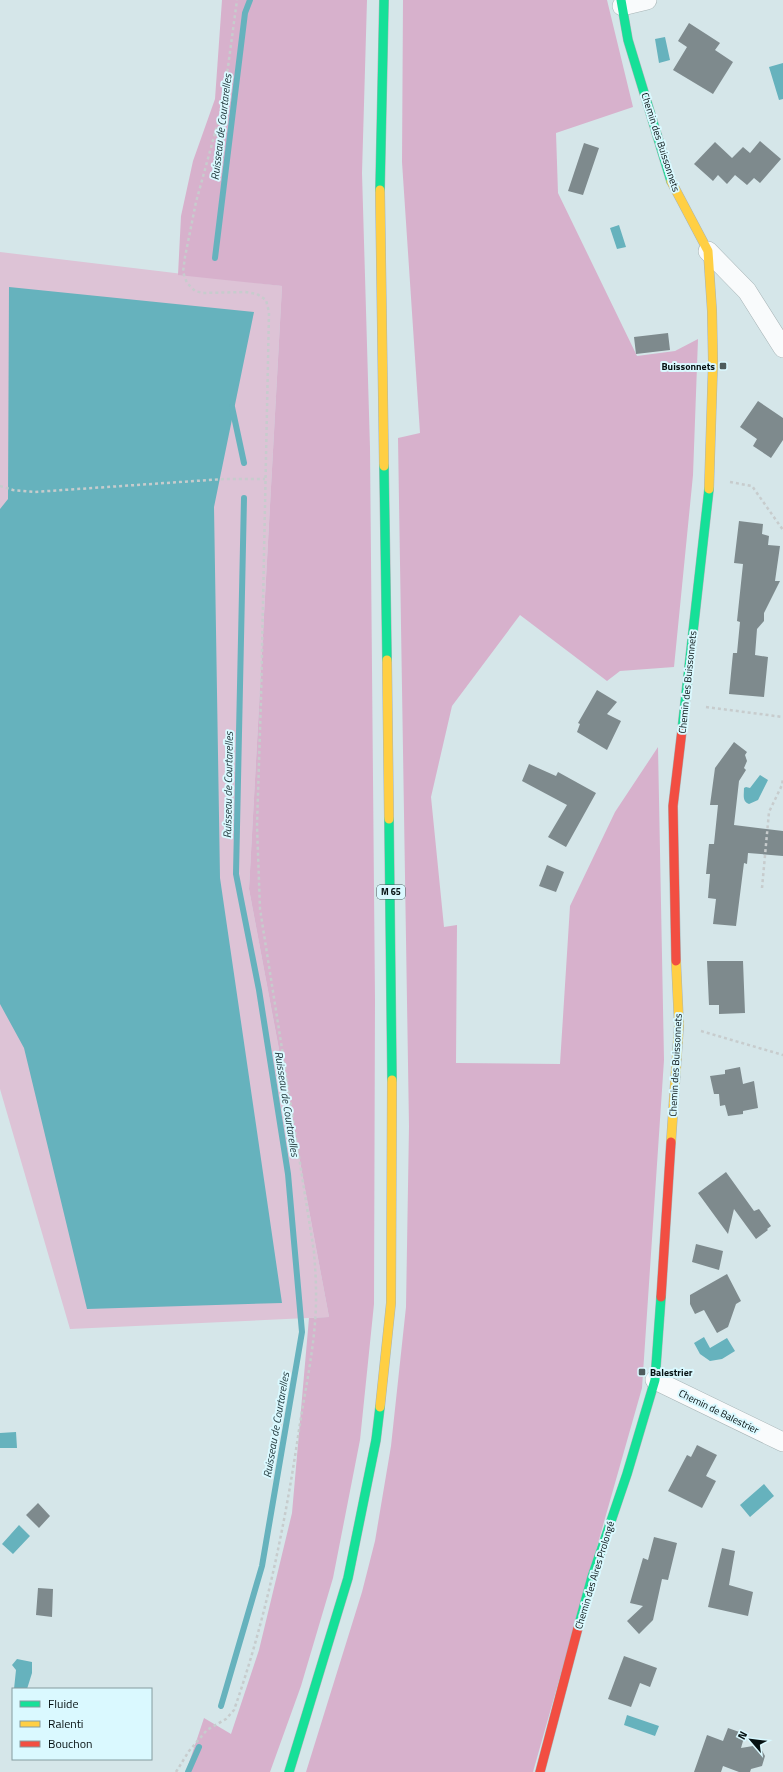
<svg xmlns="http://www.w3.org/2000/svg" width="783" height="1772" font-family="'Titillium Web',sans-serif">
<rect width="100%" height="100%" fill="#d5e6e9"/>
<!-- green -->
<path fill="#ddc3d6" d="M 0,252 L 282,286 L 249,889 L 329,1317 L 70,1329 L 0,1089 Z"/>
<!-- forest -->
<path fill="#d7b1cc" d="M 222,0 L 367,0 L 362,173 L 370,448 L 375,999 L 374,1304 L 360,1440 L 333,1578 L 301,1686 L 270,1772 L 186,1772 L 204,1718 L 231,1734 L 259,1650 L 292,1513 L 309,1318 L 329,1317 L 249,889 L 282,286 L 178,275 L 181,216 L 193,161 L 215,99 Z
M 403,0 L 607,0 L 633,107 L 556,133 L 558,193 L 637,356 L 675,351 L 698,339 L 693,475 L 674,667 L 620,671 L 607,681 L 520,615 L 452,706 L 431,797 L 444,927 L 457,925 L 456,1063 L 560,1064 L 570,906 L 615,812 L 658,747 L 664,1060 L 642,1388 L 533,1772 L 306,1772 L 362,1592 L 375,1541 L 391,1446 L 406,1307 L 409,1126 L 398,438 L 420,433 L 402,162 Z"/>
<!-- water -->
<path fill="#66b2bd" d="M 665,37 L 670,60 L 659,63 L 655,39 Z
M 783,63 L 783,99 L 779,100 L 769,67 Z
M 619,225 L 626,247 L 617,249 L 610,228 Z
M 9,287 L 254,312 L 214,507 L 220,878 L 282,1303 L 87,1309 L 24,1048 L 0,1004 L 0,509 L 8,499 Z
M 760,775 L 768,780 L 758,800 L 749,804 C 742,801 744,795 744,788 L 746,787 L 750,788 Z
M 704,1337 L 710,1348 L 727,1338 L 735,1351 L 722,1359 L 710,1361 L 700,1354 L 694,1343 Z
M 16,1432 L 17,1448 L 0,1448 L 0,1433 Z
M 764,1484 L 774,1496 L 750,1517 L 740,1505 Z
M 19,1525 L 30,1536 L 13,1554 L 2,1544 Z
M 17,1659 L 32,1662 L 32,1673 L 27,1689 L 14,1689 L 16,1670 L 12,1665 Z
M 627,1715 L 659,1726 L 655,1736 L 624,1725 Z"/>
<g fill="none" stroke-linecap="round" stroke-linejoin="round">
<!-- stream -->
<path stroke="#66b2bd" stroke-width="6" d="M 215,258 L 245,13 L 250,0
M 232,407 L 244,463
M 221,1706 L 262,1566 L 302,1332 L 288,1174 L 259,990 L 236,874 L 244,498
M 188,1772 L 199,1747"/>
</g>
<!-- building -->
<path fill="#7e8a8d" d="M 689,23 L 720,43 L 715,50 L 733,62 L 713,94 L 673,70 L 687,47 L 678,41 Z
M 760,141 L 781,159 L 760,183 L 754,178 L 747,185 L 735,175 L 727,184 L 718,175 L 713,181 L 694,164 L 715,142 L 732,158 L 743,147 L 750,153 Z
M 584,143 L 599,148 L 583,195 L 568,191 Z
M 668,333 L 670,350 L 636,354 L 634,337 Z
M 758,401 L 783,418 L 783,440 L 771,458 L 753,446 L 757,439 L 740,427 Z
M 739,521 L 763,524 L 762,534 L 769,536 L 768,545 L 780,546 L 775,581 L 780,581 L 764,613 L 764,621 L 757,629 L 755,655 L 768,657 L 764,697 L 729,694 L 733,653 L 737,653 L 740,622 L 737,621 L 743,564 L 734,563 Z
M 597,690 L 617,702 L 607,714 L 621,721 L 607,750 L 577,732 L 580,724 L 578,723 Z
M 734,742 L 747,752 L 745,755 L 747,761 L 744,768 L 746,770 L 739,781 L 734,825 L 783,831 L 783,856 L 748,853 L 747,864 L 744,863 L 736,926 L 713,924 L 716,899 L 708,898 L 710,874 L 706,874 L 709,844 L 714,844 L 718,805 L 710,805 L 715,768 Z
M 529,764 L 556,776 L 558,772 L 596,793 L 566,847 L 548,837 L 567,805 L 522,781 Z
M 547,865 L 564,872 L 556,892 L 539,886 Z
M 707,961 L 743,961 L 745,1013 L 719,1014 L 719,1005 L 709,1005 Z
M 740,1067 L 743,1084 L 754,1081 L 758,1108 L 743,1111 L 743,1114 L 728,1116 L 725,1105 L 720,1106 L 719,1094 L 714,1094 L 710,1076 L 725,1074 L 725,1070 Z
M 726,1172 L 754,1211 L 759,1209 L 771,1226 L 767,1229 L 768,1230 L 756,1239 L 734,1209 L 728,1234 L 698,1193 Z
M 696,1244 L 723,1251 L 719,1270 L 692,1262 Z
M 727,1274 L 741,1301 L 736,1304 L 728,1327 L 717,1333 L 704,1310 L 695,1314 L 690,1304 L 690,1295 Z
M 697,1445 L 717,1455 L 706,1476 L 716,1481 L 702,1508 L 668,1491 L 687,1455 L 691,1457 Z
M 38,1503 L 50,1516 L 39,1528 L 26,1515 Z
M 654,1537 L 677,1543 L 668,1580 L 662,1579 L 653,1620 L 639,1634 L 627,1621 L 643,1606 L 630,1603 L 643,1558 L 648,1560 Z
M 722,1548 L 735,1551 L 729,1585 L 753,1592 L 748,1616 L 708,1607 Z
M 38,1588 L 53,1589 L 52,1617 L 36,1615 Z
M 624,1656 L 657,1668 L 650,1687 L 640,1683 L 631,1707 L 608,1699 Z
M 728,1728 L 745,1734 L 741,1748 L 759,1745 L 765,1756 L 762,1766 L 751,1769 L 750,1772 L 739,1772 L 723,1766 L 721,1772 L 694,1772 L 707,1735 L 723,1741 Z"/>
<g fill="none" stroke-linecap="round" stroke-linejoin="round">
<!-- street casing -->
<g stroke="#a7b4b6" stroke-width="20">
<path id="street" d="M 622,6 L 647,0
M 708,251 L 747,291 L 783,348
M 655,1380 L 783,1442"/>
</g>
<!-- fast casing -->
<g stroke="#a7b4b6" stroke-width="10">
<path id="fast" d="M 621,0 L 628,40 L 671,181
M 380,190 L 384,0
M 384,466 L 387,660
M 682,730 L 709,489
M 389,819 L 392,1080
M 579,1624 L 592,1577 L 627,1474 L 655,1380 L 661,1297
M 289,1772 L 348,1578 L 376,1440 L 380,1407"/>
</g>
<!-- slow casing -->
<g stroke="#a7b4b6" stroke-width="10">
<path id="slow" d="M 671,181 L 708,251 L 712,311 L 713,362 L 709,489
M 380,190 L 384,466
M 387,660 L 389,819
M 671,1142 L 679,1025 L 676,961
M 380,1407 L 391,1303 L 392,1080"/>
</g>
<!-- jam casing -->
<g stroke="#a7b4b6" stroke-width="10">
<path id="jam" d="M 676,961 L 673,806 L 682,730
M 661,1297 L 671,1142
M 540,1772 L 579,1624"/>
</g>
<!-- path -->
<path stroke="#c7cccd" stroke-width="2.5" stroke-dasharray="3 3" stroke-linecap="butt" d="M 730,482 L 752,486 L 783,530
M 0,486 L 13,490 L 34,492 L 224,479 L 265,479
M 706,707 L 783,717
M 762,888 L 769,812 L 782,785 L 783,778
M 701,1031 L 783,1055
M 176,1772 L 189,1751 L 207,1730 L 226,1719 L 234,1710 C 266,1619 285,1525 299,1430 C 306,1384 317,1337 316,1291 C 316,1278 315,1265 314,1252 L 260,909 L 257,826 L 261,699 L 269,312 L 266,300 L 257,294 L 245,292 L 203,293 L 195,291 L 187,283 L 183,272 L 185,257 L 196,202 L 223,104 L 237,0"/>
<!-- street -->
<use href="#street" stroke="#f9fbfc" stroke-width="19"/>
<!-- fast -->
<use href="#fast" stroke="#16e098" stroke-width="9"/>
<!-- slow -->
<use href="#slow" stroke="#ffcf43" stroke-width="9"/>
<!-- jam -->
<use href="#jam" stroke="#f24e42" stroke-width="9"/>
</g>
<!-- markers -->
<g fill="#4e5c5d" stroke="#daf9ff" stroke-width="1.5">
<rect x="719" y="362" width="8" height="8" rx="2"/>
<rect x="638" y="1368" width="8" height="8" rx="2"/>
</g>
<g text-anchor="middle" stroke-width="4" stroke-linejoin="round" paint-order="stroke">
<!-- shield labels -->
<rect fill="#daf9ff" stroke="#465759" stroke-width="1" x="377" y="885" width="28" height="14" rx="3"/>
<g font-size="9" font-weight="bold" fill="#061112">
<text x="391" y="895">M 65</text>
</g>
<!-- street labels -->
<g font-size="10" fill="#061112" stroke="#daf9ff">
<text transform="translate(661 142) rotate(72)" y="4">Chemin des Buissonnets</text>
<text transform="translate(687 682) rotate(-84)" y="4">Chemin des Buissonnets</text>
<text transform="translate(675 1065) rotate(-87)" y="4">Chemin des Buissonnets</text>
<text transform="translate(719 1411) rotate(26)" y="4">Chemin de Balestrier</text>
<text transform="translate(594 1575) rotate(-73)" y="4">Chemin des Aires Prolongé</text>
</g>
<!-- poi labels -->
<g font-size="10" font-weight="bold" fill="#061112" stroke="#daf9ff" text-anchor="end">
<text x="715" y="370">Buissonnets</text>
<text x="650" y="1376" text-anchor="start">Balestrier</text>
</g>
<!-- water labels -->
<g font-size="11" font-style="italic" fill="#1e3539" stroke="#daf9ff">
<text transform="translate(221 127) rotate(-83)" y="4">Ruisseau de Courtarelles</text>
<text transform="translate(228 785) rotate(-89)" y="4">Ruisseau de Courtarelles</text>
<text transform="translate(287 1104) rotate(81)" y="4">Ruisseau de Courtarelles</text>
<text transform="translate(276 1425) rotate(-80)" y="4">Ruisseau de Courtarelles</text>
</g>
</g>
<!-- legend -->
<rect x="12" y="1688" width="140" height="72" fill="#daf9ff" stroke="#859ca0"/>
<rect x="20" y="1701" width="20" height="6" fill="#16e098" stroke="#859ca0"/>
<text x="48" y="1708" font-size="12" fill="#061112">Fluide</text>
<rect x="20" y="1721" width="20" height="6" fill="#ffcf43" stroke="#859ca0"/>
<text x="48" y="1728" font-size="12" fill="#061112">Ralenti</text>
<rect x="20" y="1741" width="20" height="6" fill="#f24e42" stroke="#859ca0"/>
<text x="48" y="1748" font-size="12" fill="#061112">Bouchon</text>
<!-- north arrow -->
<g transform="translate(751 1740) rotate(298)" stroke="#daf9ff" stroke-width="3" paint-order="stroke">
<path d="M0-3L7 15L0 10L-7 15Z" fill="#061112"/>
<text y="-6" font-size="11" font-weight="bold" text-anchor="middle" fill="#061112">N</text>
</g>
</svg>
